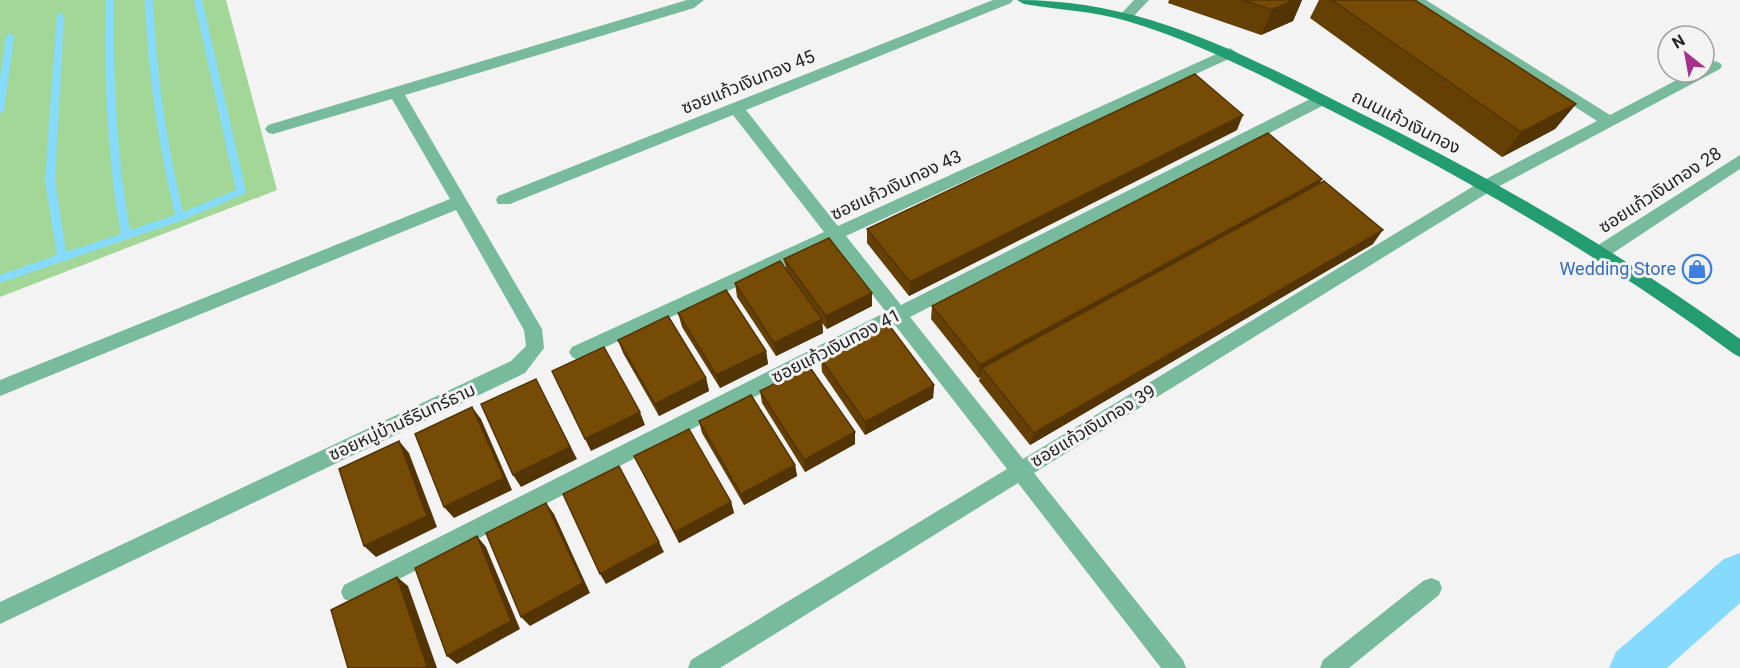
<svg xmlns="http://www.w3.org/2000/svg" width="1740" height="668" font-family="Roboto,'Noto Sans Thai',sans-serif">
<rect width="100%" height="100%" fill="#f3f3f4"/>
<!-- green -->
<path fill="#a2d797" d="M 0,0 L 226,0 L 277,190 L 0,297 Z"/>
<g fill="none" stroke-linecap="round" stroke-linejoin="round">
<!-- stream -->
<path fill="#86dbfd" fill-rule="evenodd" d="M 106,0 L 114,0 C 113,78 116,154 130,230 L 175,215 C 158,144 148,73 145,0 L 153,0 C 156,72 166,142 183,212 L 236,190 L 194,0 L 202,0 L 246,192 L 244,194 L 183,220 L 0,283 L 0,275 L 57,255 L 45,181 L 57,14 L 60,13 L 64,16 L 55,181 L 66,252 L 121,234 C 107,156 104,79 106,0 Z
M 10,33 L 14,36 L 4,111 L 0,114 L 0,79 L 6,36 Z"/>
<!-- canal -->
<path fill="#86dbfd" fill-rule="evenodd" d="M 1740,553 L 1740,603 L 1667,668 L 1609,668 L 1616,652 L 1724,559 Z"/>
<!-- street -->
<path fill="#78ba9c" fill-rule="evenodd" d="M 687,0 L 704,0 L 694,8 L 405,95 L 542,329 L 544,348 L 525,373 L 0,624 L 0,602 L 511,361 L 526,346 L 524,330 L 456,210 L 0,396 L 0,380 L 450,199 L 392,99 L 273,134 L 268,133 L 265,129 L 268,125 Z
M 993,0 L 1013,0 L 1011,3 L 746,110 L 838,226 L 1225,50 L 1230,48 L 1237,53 L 1235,56 L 846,236 L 901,305 L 1316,96 L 1326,96 L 1328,100 L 1326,104 L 910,317 L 1023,459 L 1482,181 L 1597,121 L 1409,0 L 1426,0 L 1610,115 L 1692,72 L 1704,72 L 1704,66 L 1715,61 L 1720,63 L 1722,66 L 1720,69 L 1494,189 L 1034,473 L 1183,660 L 1186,668 L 1161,668 L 1018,483 L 720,668 L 688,668 L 691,660 L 1007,469 L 895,325 L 360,599 L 352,602 L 344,599 L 341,592 L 344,585 L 886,312 L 832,243 L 584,357 L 578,360 L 572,357 L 569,352 L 572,347 L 824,232 L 733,115 L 510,204 L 498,204 L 496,200 L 498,196 Z
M 1134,0 L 1149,0 L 1131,19 L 1121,19 L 1119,16 Z
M 1740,155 L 1740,169 L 1607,257 L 1601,259 L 1595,257 L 1593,252 L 1595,247 Z
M 1431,578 L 1439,581 L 1442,588 L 1439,595 L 1349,668 L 1320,668 L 1323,660 L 1423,581 Z"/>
<!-- secondary -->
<path fill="#239c72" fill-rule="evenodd" d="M 1017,0 C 1146,0 1242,54 1354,110 C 1489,176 1618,251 1740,339 L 1740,357 L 1734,354 C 1605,259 1477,184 1334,112 C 1266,78 1201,43 1127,21 C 1094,11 1058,10 1024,4 Z"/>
</g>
<!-- wall -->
<path fill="#654005" d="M 1169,0 L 1302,0 L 1293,21 L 1261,35 L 1168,3 Z
M 1319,0 L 1415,0 L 1576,104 L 1555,129 L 1502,157 L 1310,18 Z
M 1237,130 L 909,296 L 867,243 L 867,229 Z
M 1320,184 L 1373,244 L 1030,445 L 979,381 L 980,377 L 978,378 L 931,319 L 932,306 Z
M 784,259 L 872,293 L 872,306 L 827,329 L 822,323 L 823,333 L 776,356 L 737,297 L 735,283 L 786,269 Z
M 678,313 L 766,351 L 768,364 L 720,388 L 682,327 Z
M 618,340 L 706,378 L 709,391 L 659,416 L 623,353 Z
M 821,359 L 934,385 L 933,398 L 865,435 L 822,372 Z
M 760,391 L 855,444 L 805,472 L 762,403 Z
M 699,421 L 795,465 L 797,476 L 744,505 L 702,433 Z
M 634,456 L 731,502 L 734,513 L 679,543 Z"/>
<!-- shaded-wall -->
<path fill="#533404" d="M 1293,0 L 1302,0 L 1293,21 L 1261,35 L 1272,10 Z
M 1576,104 L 1555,129 L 1502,157 L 1521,132 Z
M 1243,115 L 1237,130 L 909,296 L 910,282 Z
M 1322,179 L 1314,193 L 982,368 L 980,377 L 978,378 L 980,365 Z
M 1383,230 L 1373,244 L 1030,445 L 1034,433 Z
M 872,293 L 872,306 L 827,329 L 826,316 Z
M 822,319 L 823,333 L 776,356 L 774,343 Z
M 766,351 L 768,364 L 720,388 L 716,375 Z
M 706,378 L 709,391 L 659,416 L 655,404 Z
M 536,379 L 577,459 L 521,487 L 513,475 Z
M 934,385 L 933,398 L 865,435 L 865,422 Z
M 472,407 L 481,419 L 512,490 L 454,518 L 444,507 Z
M 640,412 L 645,425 L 591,451 L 585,439 Z
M 855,432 L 855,444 L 805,472 L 804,460 Z
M 399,441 L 409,453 L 437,527 L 376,557 L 364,546 Z
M 795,465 L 797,476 L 744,505 L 741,494 Z
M 731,502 L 734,513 L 679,543 L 675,532 Z
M 546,503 L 554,514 L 590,593 L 530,626 L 521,617 Z
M 477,536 L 486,547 L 520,629 L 457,664 L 447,656 Z
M 659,542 L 664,552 L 606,584 L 600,574 Z
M 397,577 L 408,586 L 437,668 L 422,668 Z"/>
<!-- building -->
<path fill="#764b06" stroke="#533404" stroke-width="1.5" d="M 1243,0 L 1293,0 L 1272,10 Z
M 1332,0 L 1415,0 L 1576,104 L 1521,132 Z
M 1195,74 L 1243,115 L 910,282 L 867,229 Z
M 1268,133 L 1322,179 L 980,365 L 932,306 Z
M 1324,181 L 1383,230 L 1034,433 L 982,368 Z
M 829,238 L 872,293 L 826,316 L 784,259 Z
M 780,261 L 822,319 L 774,343 L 735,283 Z
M 726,290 L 766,351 L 716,375 L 678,313 Z
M 668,316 L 706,378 L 655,404 L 618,340 Z
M 889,325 L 934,385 L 865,422 L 821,359 Z
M 604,347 L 640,412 L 585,439 L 552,371 Z
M 809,366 L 855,432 L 804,460 L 760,391 Z
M 536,379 L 570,447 L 513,475 L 481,404 Z
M 751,395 L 795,465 L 741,494 L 699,421 Z
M 472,407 L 504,478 L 444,507 L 415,434 Z
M 689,429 L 731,502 L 675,532 L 634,456 Z
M 399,441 L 427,516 L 364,546 L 339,469 Z
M 619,466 L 659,542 L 600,574 L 563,494 Z
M 546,503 L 583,583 L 521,617 L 486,533 Z
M 477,536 L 511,621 L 447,656 L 415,568 Z
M 397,577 L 427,666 L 422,668 L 348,668 L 331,610 Z"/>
<!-- icons -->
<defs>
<g id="shop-ring" transform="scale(1.5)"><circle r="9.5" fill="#f3f3f4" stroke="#3f7fe0" stroke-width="1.5"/><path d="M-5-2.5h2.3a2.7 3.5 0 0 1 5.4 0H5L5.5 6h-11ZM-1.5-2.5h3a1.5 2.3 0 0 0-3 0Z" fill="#3f7fe0"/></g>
</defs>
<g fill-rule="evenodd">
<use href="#shop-ring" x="1697" y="269"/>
</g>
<g text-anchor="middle" stroke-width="6" stroke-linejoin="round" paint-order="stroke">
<!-- street labels -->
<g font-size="18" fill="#252525" stroke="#f3f3f4">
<text transform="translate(748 82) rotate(-22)" y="6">ซอยแก้วเงินทอง 45</text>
<text transform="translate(1406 122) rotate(27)" y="6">ถนนแก้วเงินทอง</text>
<text transform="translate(896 185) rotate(-25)" y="6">ซอยแก้วเงินทอง 43</text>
<text transform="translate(1660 190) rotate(-33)" y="6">ซอยแก้วเงินทอง 28</text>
<text transform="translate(836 346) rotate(-27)" y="6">ซอยแก้วเงินทอง 41</text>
<text transform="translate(402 422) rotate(-25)" y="6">ซอยหมู่บ้านธีรินทร์ธาม</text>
<text transform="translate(1093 426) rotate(-31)" y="6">ซอยแก้วเงินทอง 39</text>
</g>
<!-- shop labels -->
<g font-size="18" fill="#366cbe" stroke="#f3f3f4" text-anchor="end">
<text x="1676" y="275">Wedding Store</text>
</g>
</g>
<!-- north arrow -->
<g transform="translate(1686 54) rotate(329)"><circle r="28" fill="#f3f3f4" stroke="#a1a1a1" stroke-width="1.5"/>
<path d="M0-4.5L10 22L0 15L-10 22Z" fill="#a6318a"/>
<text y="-9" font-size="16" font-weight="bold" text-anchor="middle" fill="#252525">N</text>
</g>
</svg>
